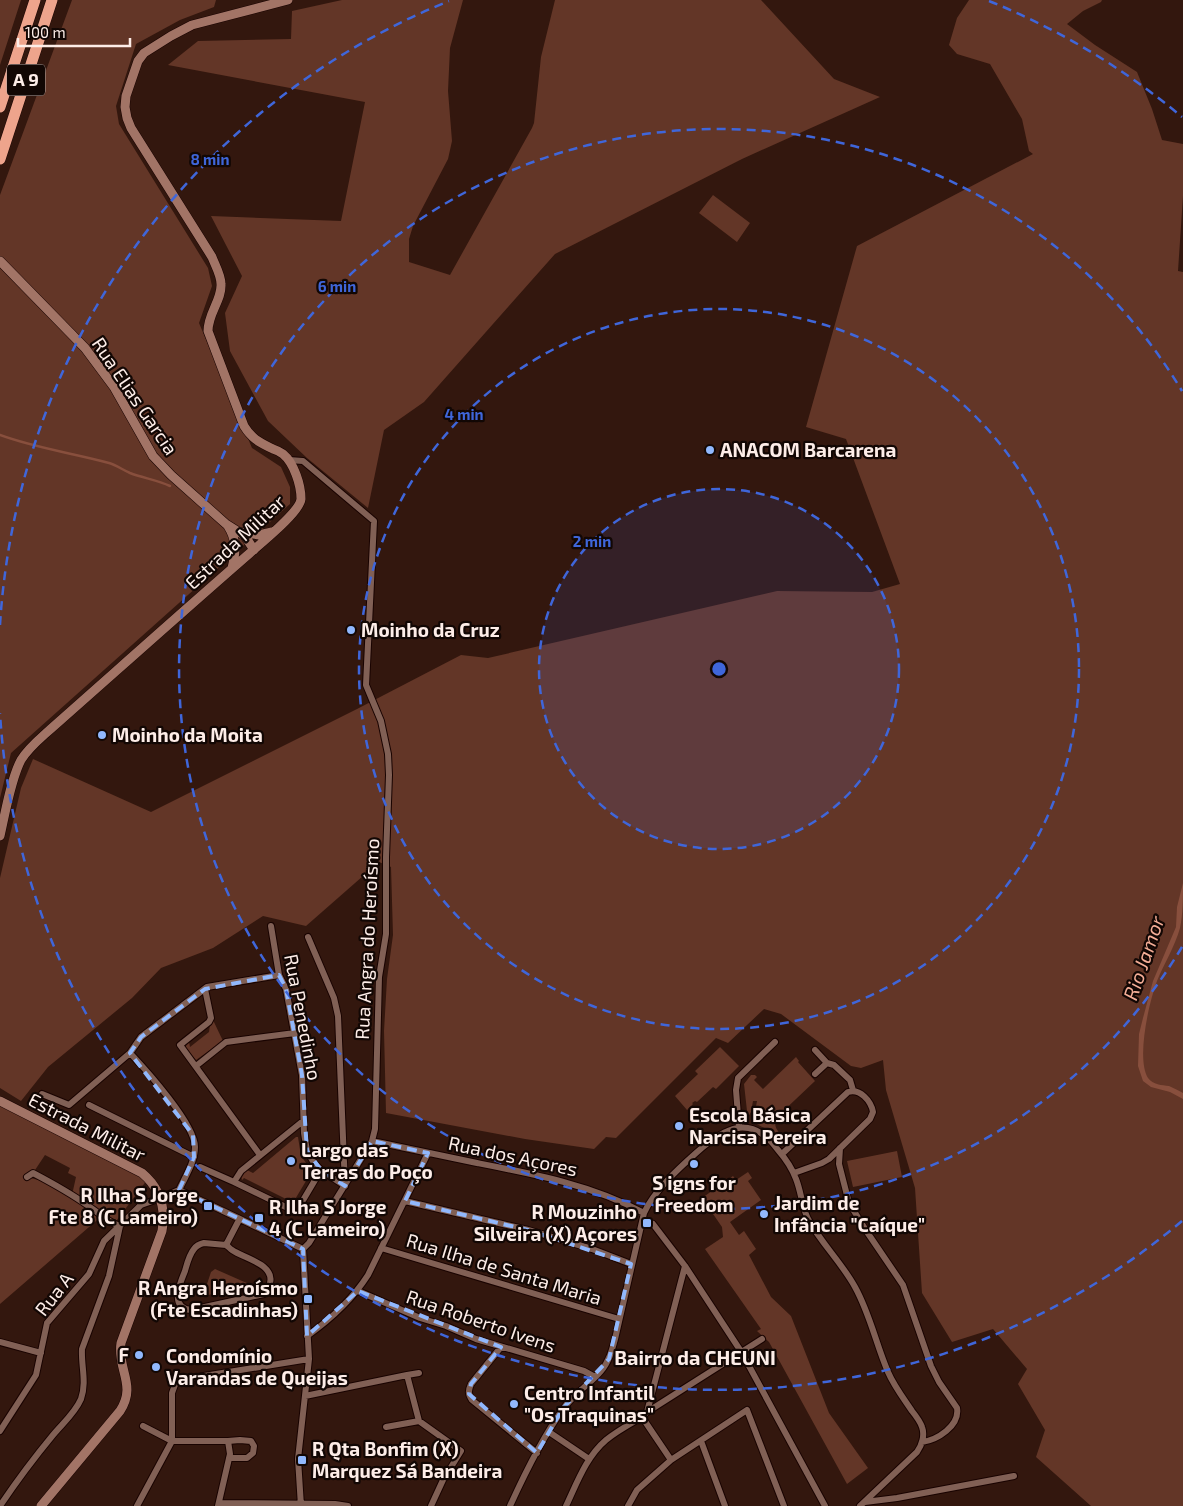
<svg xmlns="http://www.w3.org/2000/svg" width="1183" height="1506" font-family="'Exo 2',sans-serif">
<rect width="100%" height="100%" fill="#33170e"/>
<!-- green -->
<path fill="#633627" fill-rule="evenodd" d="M 0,0 L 21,0 L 0,65 Z
M 72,0 L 216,0 L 214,7 L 180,20 L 136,44 L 116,106 L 119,124 L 208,268 L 212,286 L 199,323 L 252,448 L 281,467 L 290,487 L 290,504 L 11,753 L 0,798 L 0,195 Z
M 342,0 L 463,0 L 450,48 L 448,91 L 452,141 L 448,159 L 413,226 L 409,239 L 409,262 L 450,275 L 532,128 L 534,123 L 541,57 L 555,0 L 761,0 L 834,79 L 880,97 L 742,159 L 555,254 L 424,402 L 384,430 L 368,508 L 307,458 L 268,421 L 230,351 L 225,313 L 242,276 L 211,216 L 341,221 L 365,102 L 168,65 L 198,41 L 291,39 L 292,11 Z
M 969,0 L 1102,0 L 1101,2 L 1083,11 L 1067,24 L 1095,45 L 1137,72 L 1152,109 L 1162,140 L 1183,144 L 1183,196 L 1178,271 L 1183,272 L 1183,1506 L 1091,1506 L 1036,1457 L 1045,1430 L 1018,1384 L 1027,1369 L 993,1329 L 952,1342 L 922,1293 L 915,1188 L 886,1090 L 883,1060 L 861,1068 L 851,1066 L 781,1014 L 764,1009 L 728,1043 L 716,1038 L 616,1138 L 606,1137 L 594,1149 L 525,1139 L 386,1113 L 384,1031 L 387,979 L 393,935 L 391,867 L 379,862 L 306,926 L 263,916 L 213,948 L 161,968 L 132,998 L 48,1067 L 21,1101 L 0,1088 L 0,878 L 21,788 L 33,759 L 151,812 L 357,709 L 461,655 L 488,658 L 777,591 L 872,592 L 900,584 L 846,439 L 806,427 L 857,246 L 1033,154 L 1029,151 L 1022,119 L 990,64 L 957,54 L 949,45 L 957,18 Z
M 713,195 L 750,223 L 737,242 L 699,213 Z
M 213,1020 L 223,1041 L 196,1060 L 185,1047 L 189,1042 L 190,1047 L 209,1032 L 210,1025 L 212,1024 Z
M 720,1047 L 739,1066 L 716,1089 L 713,1087 L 697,1102 L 695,1101 L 692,1103 L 693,1104 L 687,1110 L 675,1096 L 698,1074 L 695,1071 Z
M 796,1057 L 799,1061 L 798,1062 L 815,1081 L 777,1117 C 771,1128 781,1134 788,1141 L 786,1144 L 782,1145 L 766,1129 L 755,1123 L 757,1119 L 754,1117 L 757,1101 L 753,1101 L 751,1112 L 745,1122 L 743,1120 L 742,1117 L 747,1111 L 744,1084 L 751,1075 L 755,1075 L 757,1077 L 754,1080 L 763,1089 Z
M 0,1106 L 147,1180 L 114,1224 L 102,1217 L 96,1221 L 0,1304 ZM 45,1155 L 70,1168 L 68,1173 L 76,1177 L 72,1195 L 57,1185 L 27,1177 L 33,1173 Z
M 296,1137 L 298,1137 L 301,1156 L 312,1171 L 294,1201 L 288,1202 L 288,1200 L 244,1178 L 242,1180 L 241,1176 L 247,1170 L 253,1173 Z
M 897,1151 L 902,1177 L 853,1187 L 847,1161 Z
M 748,1172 L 752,1178 L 748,1181 L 761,1200 L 730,1222 L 739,1235 L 744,1231 L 756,1249 L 749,1255 L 771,1297 L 791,1316 L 829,1413 L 868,1468 L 847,1484 L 769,1342 L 757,1331 L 761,1329 L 705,1249 L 723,1237 L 722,1227 L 702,1198 L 733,1176 L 736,1180 Z
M 215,1269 L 249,1284 L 249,1287 L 203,1296 L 211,1272 Z"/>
<!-- water -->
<path fill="#884f3d" d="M 1183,883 C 1183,898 1183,914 1180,928 C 1175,946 1164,964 1157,981 C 1149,1002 1136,1059 1148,1078 C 1153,1085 1162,1085 1169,1086 C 1174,1088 1179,1091 1183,1093 L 1183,1099 L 1170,1092 L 1151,1087 L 1143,1081 L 1138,1066 L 1139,1034 L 1143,1018 L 1153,981 L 1176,927 L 1177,907 Z"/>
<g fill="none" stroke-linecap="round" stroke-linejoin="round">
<!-- stream -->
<path stroke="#884f3d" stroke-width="2.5" d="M 0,435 C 35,448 72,453 109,463 C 116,465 123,470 130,473 C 143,478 157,480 170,486"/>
<!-- street casing -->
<g stroke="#190300" stroke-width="8">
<path id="street" d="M 289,460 L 303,461 L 374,521 L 366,685 L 381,721 L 388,754 L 389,775 L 386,857 L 386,934 L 379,977 L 375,1129 L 372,1141 L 309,1243 L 303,1249 L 309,1359 L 298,1459 L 301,1506
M 271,926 L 279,975 L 286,989 L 302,1075 L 304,1133 L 307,1151 L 314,1163 L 321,1170 L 345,1186
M 308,937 L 334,998 L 338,1016 L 345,1186
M 205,989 L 211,1018 L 209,1022 L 180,1045 L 260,1155
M 815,1050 L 827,1063 L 834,1065 L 850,1080 L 853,1090
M 130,1053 C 146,1070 195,1124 195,1147 C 195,1162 185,1177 179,1190
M 196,1066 L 226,1042 L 295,1033
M 815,1074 L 827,1063
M 42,1094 L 69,1105 L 130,1053 L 141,1037 L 207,987 L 279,975
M 89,1105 L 194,1157
M 303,1121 L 241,1171 L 234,1182 L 294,1211 L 299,1207 L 321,1170
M 739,1128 L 736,1090 L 738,1078 L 775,1042
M 372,1141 C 407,1148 442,1156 477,1163 C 534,1174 592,1185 644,1213
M 840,1148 L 839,1164 L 849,1203 L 867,1232 L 903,1285 L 931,1366 L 939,1382 L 957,1408 C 960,1426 937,1440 922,1442
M 782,1154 L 848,1092 C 860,1088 871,1101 873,1112 L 870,1119 L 829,1159 L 822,1163 L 794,1173
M 200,1167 L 234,1182
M 405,1201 L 528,1230 L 592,1249 L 631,1264
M 653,1224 L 685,1266
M 204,1243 L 226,1245 C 228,1246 230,1249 232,1250 C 243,1258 275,1264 270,1283 C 269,1287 266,1291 264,1294 L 191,1310 C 169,1308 180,1283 185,1271 C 187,1264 189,1255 194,1249 C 196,1246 200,1244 204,1243 Z
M 226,1245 L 239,1220
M 381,1248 L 619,1319
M 358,1291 L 420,1318 L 446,1326 L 476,1339 L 584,1371 L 595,1377
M 307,1336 C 331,1319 352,1300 368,1275 L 428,1153
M 0,1342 L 41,1353
M 501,1347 L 471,1384 C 468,1391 468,1394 472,1400 L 537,1453
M 407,1375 L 419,1373
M 305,1396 L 407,1375 L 419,1421 L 461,1451 L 443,1480 L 431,1506
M 647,1412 L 762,1339
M 143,1426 L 172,1441 L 228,1441 L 230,1454 L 218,1506
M 386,1427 L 419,1421
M 0,1431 L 36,1375 L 47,1323 L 89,1274 L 104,1241 L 141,1205 L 161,1198 L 179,1190 L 303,1249
M 549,1432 L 589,1459
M 228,1441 L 240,1440 L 251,1441 L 254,1446 L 253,1453 L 247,1458 L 229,1458
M 701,1441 L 725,1506
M 671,1460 L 642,1417 L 647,1412 L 685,1266 L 742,1353 L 825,1506
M 865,1502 L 897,1498 L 1014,1476
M 219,1503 L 335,1504 L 348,1506
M 0,1506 C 16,1482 34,1458 53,1435 C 63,1423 75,1413 81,1399 C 87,1382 81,1366 82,1349 L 109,1276 L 120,1226 C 107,1222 98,1212 87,1205 C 70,1193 52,1183 33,1173 L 27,1177
M 137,1506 L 172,1441 L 172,1393 L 176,1382 L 179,1380 L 309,1359
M 510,1506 C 525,1473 542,1438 563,1409 C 574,1394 590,1384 601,1371 C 609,1362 612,1350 615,1339 L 644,1213 C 654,1191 678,1169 696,1153 C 725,1127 751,1113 778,1150 C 785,1158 792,1168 796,1179 C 801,1191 802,1207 808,1219 C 821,1243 842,1263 855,1287 C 870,1314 876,1344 888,1372 C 894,1386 904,1399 912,1411 C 916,1416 920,1421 922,1427 C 925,1435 922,1445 917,1452 L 860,1506
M 566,1506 C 577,1483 586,1457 606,1440 C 617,1431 630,1424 642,1417
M 628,1506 L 637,1490 L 671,1460 L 747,1410 L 784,1506"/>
</g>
<!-- secondary casing -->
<g stroke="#190300" stroke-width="10">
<path id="secondary" d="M 0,261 L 85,348 L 114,387 L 153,456 L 171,475 L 226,524 L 245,536 L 254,550
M 228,526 C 237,540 236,552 232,568
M 240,532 L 259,535 L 272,532
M 0,836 C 5,814 11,779 21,760 C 27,750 36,742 45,734 C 113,674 181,613 250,553 C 261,543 300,512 301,499 C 301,485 294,463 283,454 C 280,452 276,450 273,449 C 259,442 252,439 244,426 L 208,331 C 208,313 222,300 221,284 C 221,275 215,265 212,257 L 131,128 L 127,118 L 125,107 L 126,96 L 138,61 L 144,53 L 171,36 L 192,25 L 288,0
M 0,1101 L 142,1173 C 160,1188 166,1208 162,1231 L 121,1343 C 117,1370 137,1385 120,1411 L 41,1506"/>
</g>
<!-- highway casing -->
<g stroke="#190300" stroke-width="12">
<path id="highway" d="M 0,107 L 35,0
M 0,159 L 52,0"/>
</g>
<!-- street -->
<use href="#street" stroke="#816055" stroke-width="6"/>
<!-- secondary -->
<use href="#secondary" stroke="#a27466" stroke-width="9"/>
<!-- highway -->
<use href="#highway" stroke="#eea48c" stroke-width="11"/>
</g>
<!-- marked area -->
<path fill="none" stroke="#91b8fd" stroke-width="4" stroke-dasharray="10 6" stroke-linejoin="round" d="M 279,975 L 286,989 L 302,1075 L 307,1151 L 321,1170 L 345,1186 L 372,1141 L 428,1153 L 405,1201 L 528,1230 L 631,1264 L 609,1359 L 563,1408 L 537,1453 L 469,1394 L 471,1384 L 501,1347 L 358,1291 L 307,1336 L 303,1249 L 179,1190 L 194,1157 L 193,1135 L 130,1053 L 141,1037 L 205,989 Z"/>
<!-- distance rings -->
<circle cx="719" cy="669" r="180" fill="#3f66da" fill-opacity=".12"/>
<g fill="none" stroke="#3f66da" stroke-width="2.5" stroke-dasharray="9 6">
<circle cx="719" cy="669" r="180"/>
<circle cx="719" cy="669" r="360"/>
<path d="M1182 947A540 540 0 1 1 1182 391"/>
<path d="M1182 1221A720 720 0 0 1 0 713M0 625A720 720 0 0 1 449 1M989 1A720 720 0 0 1 1182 117"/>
</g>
<!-- markers -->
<g fill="#91b8fd" stroke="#120704" stroke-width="2">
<circle cx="710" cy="450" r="5"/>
<circle cx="351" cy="630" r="5"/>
<circle cx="102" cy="735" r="5"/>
<circle cx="679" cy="1126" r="5"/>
<circle cx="291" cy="1161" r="5"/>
<circle cx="694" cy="1164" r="5"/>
<rect x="203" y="1201" width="10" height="10" rx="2.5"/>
<circle cx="764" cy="1214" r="5"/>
<rect x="254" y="1213" width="10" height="10" rx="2.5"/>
<rect x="642" y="1218" width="10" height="10" rx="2.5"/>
<rect x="303" y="1294" width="10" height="10" rx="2.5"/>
<circle cx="139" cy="1355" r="5"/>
<circle cx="156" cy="1367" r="5"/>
<circle cx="514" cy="1404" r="5"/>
<rect x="297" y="1455" width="10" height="10" rx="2.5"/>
</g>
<g text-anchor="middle" stroke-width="4.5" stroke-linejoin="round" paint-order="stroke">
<!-- shield labels -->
<rect fill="#120704" stroke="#b6a8a4" stroke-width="1" x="7" y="64.5" width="38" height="31" rx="4"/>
<g font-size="18" font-weight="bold" fill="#fdede8">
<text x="26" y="86">A 9</text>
</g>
<!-- street labels -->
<g font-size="19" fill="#fdede8" stroke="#120704">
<text transform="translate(135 396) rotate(56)" y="7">Rua Elias Garcia</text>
<text transform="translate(235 542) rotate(-43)" y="7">Estrada Militar</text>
<text transform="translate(367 939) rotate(-87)" y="7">Rua Angra do Heroísmo</text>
<text transform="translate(303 1017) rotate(79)" y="7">Rua Penedinho</text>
<text transform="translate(87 1127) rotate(27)" y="7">Estrada Militar</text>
<text transform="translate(513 1156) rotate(12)" y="7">Rua dos Açores</text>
<text transform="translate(504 1269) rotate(17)" y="7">Rua Ilha de Santa Maria</text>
<text transform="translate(54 1294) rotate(-52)" y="7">Rua A</text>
<text transform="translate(481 1321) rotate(19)" y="7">Rua Roberto Ivens</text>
</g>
<!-- poi labels -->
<g font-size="19" font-weight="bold" fill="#fdede8" stroke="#120704" text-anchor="start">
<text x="720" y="457">ANACOM Barcarena</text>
<text x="361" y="637">Moinho da Cruz</text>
<text x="112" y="742">Moinho da Moita</text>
<text x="689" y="1122">Escola Básica<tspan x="689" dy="22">Narcisa Pereira</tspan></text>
<text x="301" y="1157">Largo das<tspan x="301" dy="22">Terras do Poço</tspan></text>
<text x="694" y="1190" text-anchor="middle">S igns for<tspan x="694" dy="22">Freedom</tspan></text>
<text x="198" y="1202" text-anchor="end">R Ilha S Jorge<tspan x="198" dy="22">Fte 8 (C Lameiro)</tspan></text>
<text x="774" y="1210">Jardim de<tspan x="774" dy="22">Infância "Caíque"</tspan></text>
<text x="269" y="1214">R Ilha S Jorge<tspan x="269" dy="22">4 (C Lameiro)</tspan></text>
<text x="637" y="1219" text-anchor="end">R Mouzinho<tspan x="637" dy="22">Silveira (X) Açores</tspan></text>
<text x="298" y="1295" text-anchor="end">R Angra Heroísmo<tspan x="298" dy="22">(Fte Escadinhas)</tspan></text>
<text x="129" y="1362" text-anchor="end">F</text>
<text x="166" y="1363">Condomínio<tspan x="166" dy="22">Varandas de Queijas</tspan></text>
<text x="524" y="1400">Centro Infantil<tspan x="524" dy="22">"Os Traquinas"</tspan></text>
<text x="312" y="1456">R Qta Bonfim (X)<tspan x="312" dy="22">Marquez Sá Bandeira</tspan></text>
</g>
<!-- water labels -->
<g font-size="20" font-style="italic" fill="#f5ae97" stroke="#120704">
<text transform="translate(1144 958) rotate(-71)" y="7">Rio Jamor</text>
</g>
<!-- neighbourhood labels -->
<g font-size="20" font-weight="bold" fill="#fdede8" stroke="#120704">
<text x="695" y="1365">Bairro da CHEUNI</text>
</g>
</g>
<circle cx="719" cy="669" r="8" fill="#3f66da" stroke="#120704" stroke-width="2.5"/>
<g font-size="15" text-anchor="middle" font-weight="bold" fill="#3f66da" stroke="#120704" stroke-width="4.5" stroke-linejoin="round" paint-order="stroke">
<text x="210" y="165">8 min</text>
<text x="337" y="292">6 min</text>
<text x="464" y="420">4 min</text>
<text x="592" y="547">2 min</text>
</g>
<!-- scale -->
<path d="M18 38v8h112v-8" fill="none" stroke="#fdede8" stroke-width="2.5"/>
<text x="25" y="38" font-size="15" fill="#fdede8" stroke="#120704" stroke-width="4" paint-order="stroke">100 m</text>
</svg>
